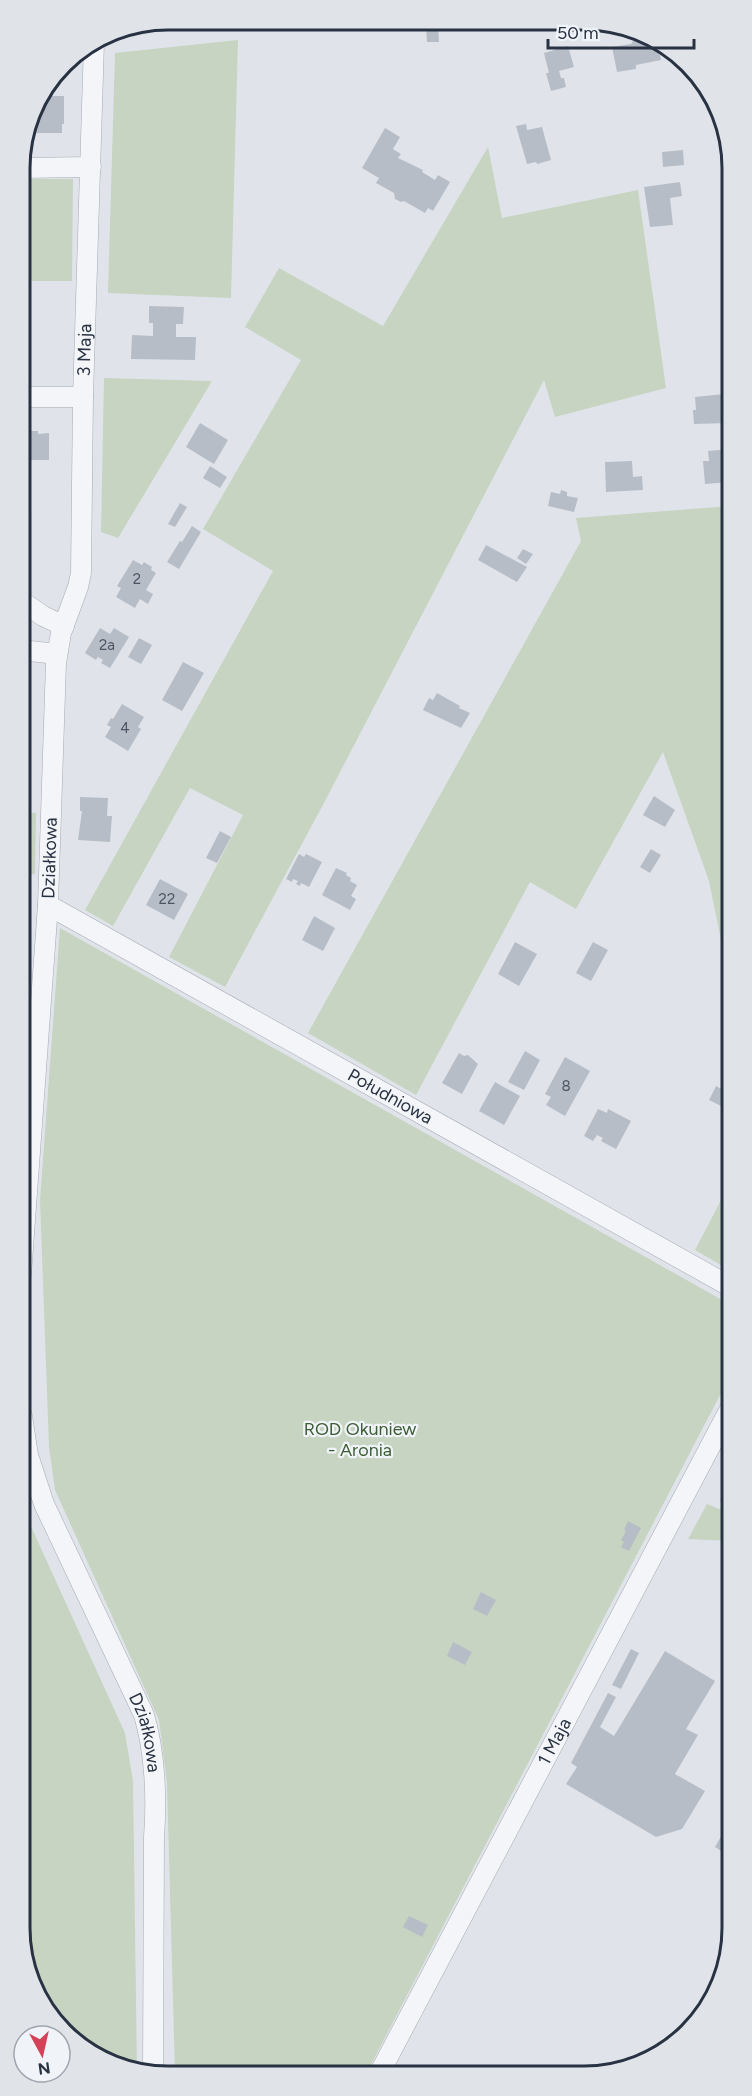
<svg xmlns="http://www.w3.org/2000/svg" width="752" height="2096" font-family="Figtree,sans-serif">
<rect width="100%" height="100%" fill="#e0e4ea"/>
<!-- green -->
<path fill="#c6d4c1" d="M 238,40 L 231,298 L 108,293 L 115,53 Z
M 488,147 L 502,218 L 638,190 L 666,388 L 555,417 L 544,380 L 325,801 L 225,987 L 169,957 L 243,815 L 190,788 L 113,926 L 85,910 L 273,571 L 203,529 L 301,360 L 245,327 L 279,268 L 383,326 Z
M 20,179 L 73,179 L 72,281 L 20,281 Z
M 104,378 L 212,381 L 118,538 L 101,532 Z
M 730,506 L 731,989 L 709,881 L 663,752 L 576,909 L 530,882 L 416,1095 L 308,1033 L 581,541 L 576,518 Z
M 21,812 L 36,813 L 35,874 L 21,876 Z
M 60,928 L 731,1305 L 731,1374 L 366,2074 L 175,2074 L 167,1784 L 159,1720 L 55,1490 L 49,1447 L 40,1200 Z
M 731,1181 L 731,1271 L 695,1250 Z
M 22,1496 L 24,1511 L 125,1733 L 133,1781 L 137,2072 L 63,2033 L 22,1957 Z
M 707,1504 L 732,1514 L 732,1541 L 688,1539 Z"/>
<!-- building -->
<path fill="#b7bdc7" d="M 438,23 L 439,42 L 427,42 L 426,24 Z
M 637,35 L 659,47 L 661,60 L 636,65 L 636,69 L 617,72 L 612,47 L 631,44 Z
M 568,46 L 574,67 L 559,71 L 561,78 L 564,78 L 566,87 L 551,91 L 546,73 L 549,73 L 544,53 Z
M 41,96 L 64,96 L 64,124 L 62,124 L 62,133 L 27,133 L 34,107 L 41,107 Z
M 526,124 L 527,130 L 542,127 L 551,160 L 537,164 L 536,162 L 527,164 L 516,126 Z
M 385,128 L 400,137 L 393,149 L 401,154 L 398,158 L 423,170 L 422,172 L 435,180 L 438,175 L 450,182 L 433,211 L 428,208 L 425,213 L 404,201 L 401,202 L 395,199 L 394,193 L 376,183 L 379,178 L 362,168 Z
M 683,150 L 684,165 L 663,167 L 662,152 Z
M 680,182 L 682,196 L 670,198 L 673,225 L 650,227 L 644,187 Z
M 149,306 L 184,307 L 183,324 L 176,324 L 176,337 L 196,337 L 195,360 L 131,359 L 132,335 L 153,336 L 153,323 L 149,323 Z
M 724,394 L 726,406 L 721,407 L 722,412 L 730,411 L 730,423 L 694,424 L 693,410 L 696,410 L 695,397 Z
M 200,423 L 228,440 L 214,464 L 186,447 Z
M 27,431 L 38,431 L 38,434 L 49,433 L 49,460 L 20,460 L 20,433 L 27,433 Z
M 730,449 L 730,482 L 705,484 L 703,461 L 709,461 L 708,451 Z
M 632,461 L 633,477 L 642,476 L 643,490 L 606,492 L 605,462 Z
M 210,466 L 227,477 L 220,488 L 203,478 Z
M 561,490 L 567,492 L 567,496 L 578,498 L 574,512 L 548,506 L 551,492 L 560,494 Z
M 180,503 L 187,507 L 175,527 L 168,524 Z
M 192,526 L 201,532 L 179,569 L 167,562 L 180,541 L 182,542 Z
M 486,545 L 527,567 L 517,582 L 478,560 Z
M 523,549 L 533,554 L 526,564 L 517,558 Z
M 133,560 L 142,565 L 144,562 L 152,567 L 151,570 L 156,573 L 146,590 L 153,594 L 148,604 L 140,599 L 135,608 L 116,597 L 121,588 L 117,586 Z
M 100,628 L 110,634 L 114,628 L 129,637 L 110,668 L 101,663 L 103,660 L 98,657 L 96,660 L 85,653 Z
M 139,638 L 152,645 L 141,664 L 128,657 Z
M 183,662 L 204,673 L 182,711 L 162,700 Z
M 437,693 L 460,706 L 459,708 L 470,713 L 461,728 L 423,710 L 429,698 L 433,700 Z
M 122,704 L 144,717 L 138,727 L 141,729 L 128,751 L 105,737 L 111,727 L 107,725 L 111,718 L 113,719 Z
M 654,796 L 675,810 L 665,827 L 643,815 Z
M 80,797 L 108,798 L 107,816 L 112,816 L 110,842 L 78,840 L 82,811 L 80,811 Z
M 220,831 L 231,837 L 217,863 L 206,858 Z
M 651,849 L 661,855 L 650,873 L 640,867 Z
M 299,854 L 304,857 L 306,854 L 322,862 L 309,887 L 301,883 L 300,886 L 296,884 L 298,881 L 293,879 L 292,882 L 286,879 Z
M 336,868 L 347,873 L 346,875 L 351,878 L 350,881 L 357,885 L 351,896 L 356,899 L 350,910 L 322,895 Z
M 160,879 L 188,894 L 174,920 L 146,905 Z
M 314,916 L 335,928 L 323,951 L 302,940 Z
M 515,942 L 537,954 L 519,986 L 498,974 Z
M 593,942 L 608,950 L 591,981 L 576,973 Z
M 525,1051 L 540,1060 L 524,1090 L 508,1082 Z
M 459,1053 L 464,1056 L 468,1055 L 478,1064 L 462,1094 L 442,1083 Z
M 565,1057 L 590,1071 L 565,1116 L 546,1105 L 551,1097 L 545,1094 Z
M 731,1079 L 731,1107 L 729,1110 L 709,1100 L 716,1086 L 725,1091 Z
M 495,1082 L 520,1096 L 504,1125 L 479,1111 Z
M 598,1109 L 607,1113 L 608,1109 L 631,1121 L 616,1149 L 601,1141 L 603,1138 L 597,1135 L 593,1141 L 584,1136 Z
M 732,1478 L 732,1507 L 720,1501 Z
M 628,1521 L 641,1528 L 629,1551 L 621,1547 L 624,1542 L 621,1540 L 626,1531 L 624,1530 Z
M 481,1592 L 496,1600 L 487,1616 L 473,1609 Z
M 453,1642 L 472,1652 L 465,1665 L 447,1656 Z
M 631,1649 L 639,1653 L 621,1689 L 612,1685 Z
M 665,1651 L 715,1681 L 686,1729 L 698,1735 L 675,1774 L 705,1791 L 682,1829 L 656,1837 L 566,1784 L 577,1767 L 571,1763 L 608,1693 L 616,1697 L 600,1727 L 614,1736 Z
M 728,1824 L 732,1826 L 732,1858 L 715,1847 Z
M 409,1916 L 428,1925 L 422,1937 L 403,1927 Z"/>
<g fill="none" stroke-linecap="round" stroke-linejoin="round">
<!-- street casing -->
<g stroke="#a5abb4" stroke-width="21">
<g id="street">
<path d="M 20,168 L 91,167"/>
<path d="M 20,397 L 83,397"/>
<path d="M 20,600 L 43,616 L 64,626"/>
<path d="M 21,650 L 57,654"/>
<path id="s1" d="M 48,905 L 731,1287"/>
<path id="s2" d="M 21,1275 L 48,905 L 56,663 L 61,633 L 78,587 L 81,573 L 83,397 L 94,42"/>
<path id="s3" d="M 22,1416 L 28,1455 L 44,1504 L 144,1715 C 155,1752 157,1799 154,1837 L 153,2074"/>
<path id="s4" d="M 379,2074 L 731,1407"/>
</g>
</g>
<!-- street -->
<use href="#street" stroke="#f3f5f8" stroke-width="20"/>
</g>
<g text-anchor="middle" stroke-width="4.5" stroke-linejoin="round" paint-order="stroke">
<!-- number labels -->
<g font-size="15" fill="#4c5563">
<text x="137" y="584">2</text>
<text x="107" y="650">2a</text>
<text x="125" y="733">4</text>
<text x="167" y="904">22</text>
<text x="566" y="1091">8</text>
</g>
<!-- street labels -->
<g font-size="18" fill="#283242" stroke="#f0f3f7">
<text dy="6" stroke="none"><textPath href="#s2" startOffset="930">3 Maja</textPath></text>
<text dy="6" stroke="none"><textPath href="#s2" startOffset="418">Działkowa</textPath></text>
<text dy="6" stroke="none"><textPath href="#s1" startOffset="392">Południowa</textPath></text>
<text dy="6" stroke="none"><textPath href="#s3" startOffset="342">Działkowa</textPath></text>
<text dy="6" stroke="none"><textPath href="#s4" startOffset="376">1 Maja</textPath></text>
</g>
<!-- park labels -->
<g font-size="18" fill="#3d5e35" stroke="#f0f3f7">
<text x="360" y="1435">ROD Okuniew<tspan x="360" dy="21">- Aronia</tspan></text>
</g>
</g>
<!-- crop -->
<path d="M0 0H752V2096H0ZM168 30H584A138 138 0 0 1 722 168V1928A138 138 0 0 1 584 2066H168A138 138 0 0 1 30 1928V168A138 138 0 0 1 168 30Z" fill="#e0e4e9" fill-rule="evenodd"/>
<path fill="none" stroke="#283242" stroke-width="3" d="M168 30H584A138 138 0 0 1 722 168V1928A138 138 0 0 1 584 2066H168A138 138 0 0 1 30 1928V168A138 138 0 0 1 168 30Z"/>
<!-- north arrow -->
<g transform="translate(42 2054) rotate(172)"><circle r="28" fill="#f0f3f7" stroke="#a0a6af" stroke-width="1.5"/>
<path d="M0-4.5L10 22L0 15L-10 22Z" fill="#d34259"/>
<text y="-9" font-size="16" font-weight="bold" text-anchor="middle" fill="#283242">N</text>
</g>
<!-- scale -->
<path d="M548 39v9h146v-9" fill="none" stroke="#283242" stroke-width="3"/>
<text x="557" y="39" font-size="18" fill="#283242" stroke="#f0f3f7" stroke-width="4.5" paint-order="stroke">50 m</text>
</svg>
